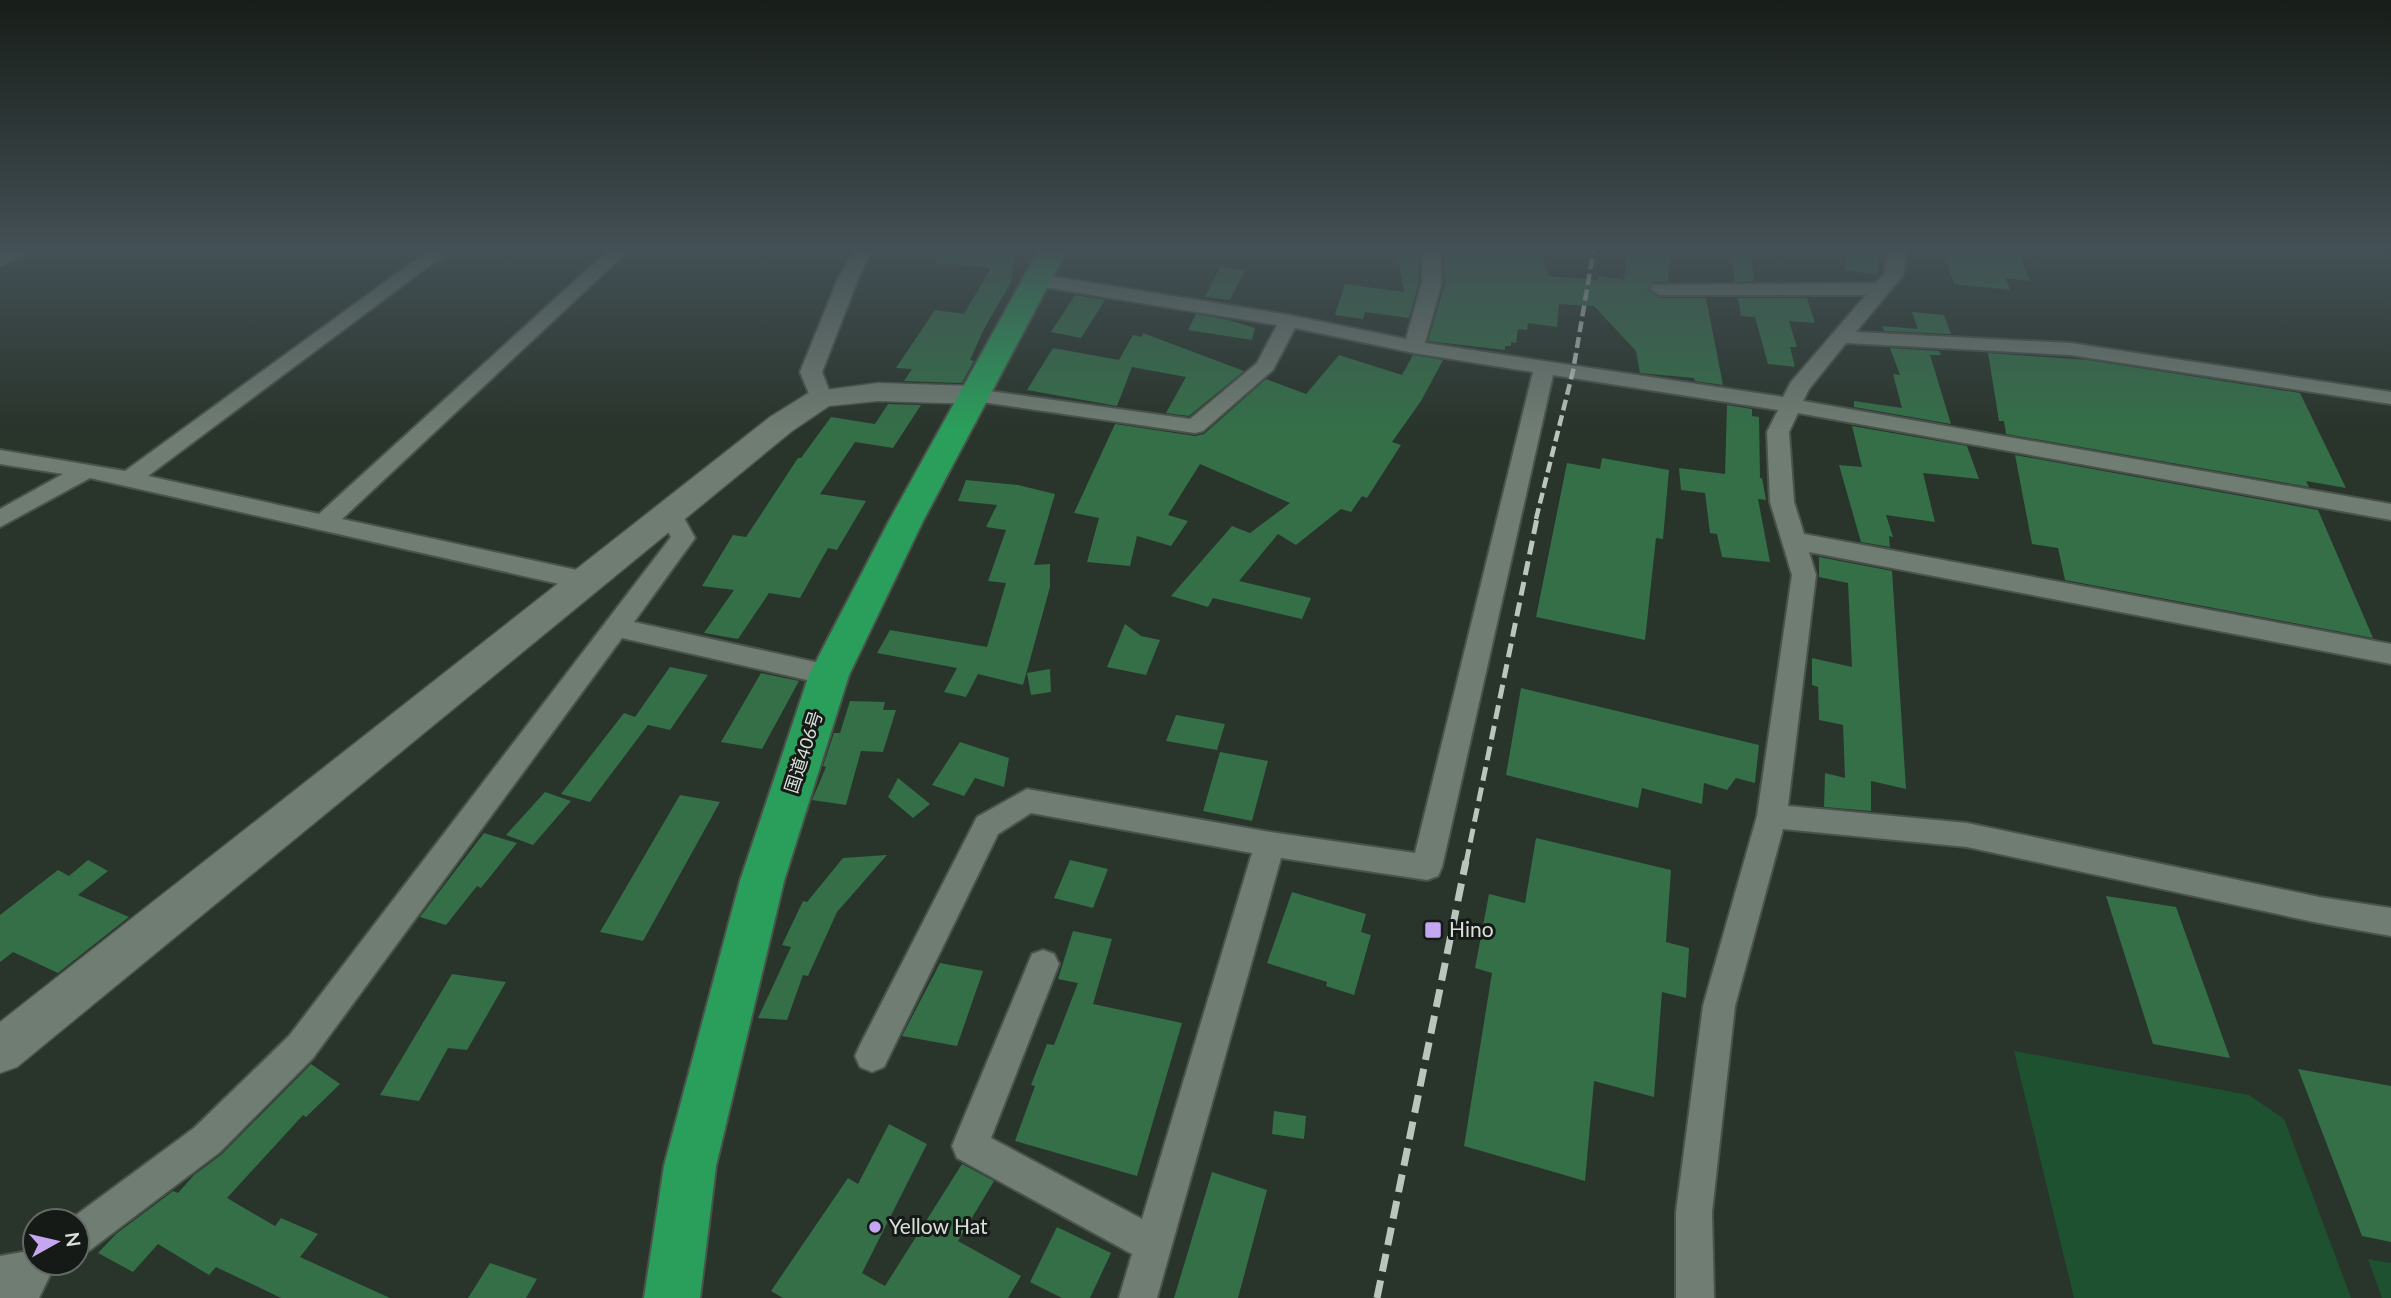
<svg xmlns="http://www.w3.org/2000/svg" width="2391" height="1298" font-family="Lato,'Noto Sans JP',sans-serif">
<rect width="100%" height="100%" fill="#29342b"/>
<!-- green -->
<path fill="#1e5130" d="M 2014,1051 L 2249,1095 L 2284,1119 L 2351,1298 L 2074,1298 Z
M 2368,1259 L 2391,1263 L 2391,1298 L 2382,1298 Z"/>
<!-- building -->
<path fill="#346f48" d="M 937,248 L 1015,248 L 1011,282 L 984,329 L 970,360 L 974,361 L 962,383 L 904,381 L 912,369 L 896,368 L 935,310 L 964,314 L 991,268 L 936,263 Z
M 1397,248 L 1419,248 L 1419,282 L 1409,318 L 1365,312 L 1363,319 L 1335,315 L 1345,284 L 1404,292 Z
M 1443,248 L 1541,248 L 1548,276 L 1598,280 L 1599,276 L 1624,280 L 1628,248 L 1670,254 L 1668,282 L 1653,282 L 1647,290 L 1660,298 L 1706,298 L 1723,385 L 1695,381 L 1694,378 L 1640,373 L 1636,351 L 1594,306 L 1559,304 L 1557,327 L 1528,323 L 1527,330 L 1518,329 L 1516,343 L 1511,342 L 1511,346 L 1505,346 L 1505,350 L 1428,341 L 1445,283 Z
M 1729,248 L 1750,248 L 1754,281 L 1735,282 Z
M 1846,248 L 1878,248 L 1878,275 L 1845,270 Z
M 1943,248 L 2017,248 L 2030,281 L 2006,278 L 2010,290 L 1954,284 Z
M 1220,267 L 1245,270 L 1230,300 L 1205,297 Z
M 1075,295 L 1105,300 L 1081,338 L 1051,332 Z
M 1738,298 L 1807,298 L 1815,323 L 1789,321 L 1797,347 L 1790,347 L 1795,367 L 1768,364 L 1755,317 L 1741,316 Z
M 1912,312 L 1944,315 L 1951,334 L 1884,331 L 1882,326 L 1918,329 Z
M 1196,314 L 1229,320 L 1255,328 L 1252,340 L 1188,330 Z
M 1143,333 L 1244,371 L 1189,416 L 1166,413 L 1186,377 L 1132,367 L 1117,406 L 1027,390 L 1053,348 L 1119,360 L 1133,335 L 1142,337 Z
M 1890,348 L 1939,351 L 1941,355 L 1930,355 L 1951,424 L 1854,407 L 1854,401 L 1902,408 L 1893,374 L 1900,375 Z
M 1988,353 L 2088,360 L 2300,393 L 2346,488 L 2306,481 L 2309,487 L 2006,434 L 2004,421 L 1999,421 Z
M 1339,355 L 1402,375 L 1413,355 L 1443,360 L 1421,401 L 1392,442 L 1401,445 L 1367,498 L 1362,496 L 1351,512 L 1341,509 L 1296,545 L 1278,534 L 1239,581 L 1311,598 L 1302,619 L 1213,598 L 1208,607 L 1171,596 L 1232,526 L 1250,533 L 1290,503 L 1200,464 L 1168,515 L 1188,521 L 1171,546 L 1137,536 L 1130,566 L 1087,562 L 1099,518 L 1074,513 L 1115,424 L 1195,436 L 1204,434 L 1266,379 L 1306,394 Z
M 888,404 L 921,405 L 893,448 L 855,442 L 820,494 L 866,501 L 837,550 L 828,548 L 800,598 L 769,593 L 738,639 L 704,633 L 734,590 L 702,586 L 733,535 L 746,537 L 798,458 L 801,458 L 831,417 L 875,424 Z
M 1727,405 L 1752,409 L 1752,416 L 1759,417 L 1760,478 L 1762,478 L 1766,500 L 1758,499 L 1770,562 L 1722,557 L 1717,534 L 1710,533 L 1705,493 L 1681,490 L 1679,468 L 1725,474 Z
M 1852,426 L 1967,446 L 1979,479 L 1923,473 L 1935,522 L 1886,515 L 1893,537 L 1889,536 L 1890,547 L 1861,542 L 1839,465 L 1862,467 Z
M 2015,455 L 2318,510 L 2373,638 L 2065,580 L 2058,548 L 2032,544 Z
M 1602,458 L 1669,470 L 1663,539 L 1656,538 L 1645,640 L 1536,617 L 1567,463 L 1600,469 Z
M 966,480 L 1018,485 L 1055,494 L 1034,565 L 1050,564 L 1050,587 L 1023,685 L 978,674 L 966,697 L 944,692 L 957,668 L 877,653 L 890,630 L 987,647 L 1006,583 L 988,581 L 1006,530 L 986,527 L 997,505 L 958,501 Z
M 1819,557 L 1892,571 L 1906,789 L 1871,781 L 1871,811 L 1824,807 L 1825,773 L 1845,778 L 1843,725 L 1819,720 L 1818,687 L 1812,685 L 1812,658 L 1852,667 L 1848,583 L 1819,577 Z
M 1125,624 L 1141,636 L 1160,640 L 1146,675 L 1107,667 Z
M 670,667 L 708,675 L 670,730 L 648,725 L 590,802 L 561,794 L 624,713 L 635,717 Z
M 1050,669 L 1051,692 L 1031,695 L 1027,673 Z
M 761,673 L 799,681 L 762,749 L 721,742 Z
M 1521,688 L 1759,745 L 1755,783 L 1736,778 L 1727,790 L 1704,783 L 1702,804 L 1642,788 L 1638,808 L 1506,775 Z
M 850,701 L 885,702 L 883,710 L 896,710 L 883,752 L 861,751 L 846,805 L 812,800 L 826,767 L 823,766 L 834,733 L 840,733 Z
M 1176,715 L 1225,724 L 1217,750 L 1166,741 Z
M 960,742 L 1009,758 L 1004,787 L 975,778 L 964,796 L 932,785 Z
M 1220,752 L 1268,761 L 1252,821 L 1203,811 Z
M 898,778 L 930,804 L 913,818 L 888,797 Z
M 545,792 L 571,801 L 533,845 L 506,835 Z
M 680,795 L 720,802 L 643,941 L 600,932 Z
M 484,833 L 517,843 L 481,888 L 477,886 L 446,925 L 420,917 Z
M 1536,838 L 1671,870 L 1666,942 L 1689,948 L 1686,998 L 1662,992 L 1654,1097 L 1594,1081 L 1585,1181 L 1464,1146 L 1492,973 L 1475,968 L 1489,894 L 1525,903 Z
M 887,855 L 837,912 L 808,976 L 803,975 L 787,1020 L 758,1018 L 791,947 L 782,945 L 803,901 L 807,902 L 843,858 Z
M 88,860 L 108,871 L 78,895 L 129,917 L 58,973 L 13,952 L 0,962 L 0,915 L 58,870 L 69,876 Z
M 1070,860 L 1108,869 L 1093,908 L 1054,898 Z
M 1292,892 L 1366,914 L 1361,932 L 1371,935 L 1354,995 L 1326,986 L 1327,982 L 1267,963 Z
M 2106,896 L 2176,907 L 2230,1058 L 2153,1044 Z
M 1073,931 L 1112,939 L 1093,1004 L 1182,1023 L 1137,1176 L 1015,1141 L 1035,1086 L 1031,1085 L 1047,1044 L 1054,1045 L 1078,983 L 1058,979 Z
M 940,963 L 983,971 L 957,1046 L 902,1036 Z
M 452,974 L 506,982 L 467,1050 L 448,1048 L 419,1101 L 380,1095 Z
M 311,1064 L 340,1084 L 306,1117 L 303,1115 L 227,1198 L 275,1226 L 281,1218 L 318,1234 L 300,1257 L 390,1298 L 281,1298 L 216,1267 L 209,1275 L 158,1244 L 133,1272 L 98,1253 L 116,1234 L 173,1191 L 178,1193 L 194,1175 L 222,1154 Z
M 2298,1069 L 2391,1086 L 2391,1242 L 2362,1236 Z
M 1274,1111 L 1306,1116 L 1304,1139 L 1272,1134 Z
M 889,1124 L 927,1144 L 862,1273 L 885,1286 L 962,1164 L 994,1181 L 958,1241 L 1021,1276 L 1008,1298 L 783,1298 L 771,1291 L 848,1178 L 858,1184 Z
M 1212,1172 L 1267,1190 L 1238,1298 L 1174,1298 Z
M 1057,1227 L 1111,1253 L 1090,1298 L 1062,1298 L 1030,1282 Z
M 490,1263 L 537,1279 L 526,1298 L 468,1298 Z"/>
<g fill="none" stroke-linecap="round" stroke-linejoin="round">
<!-- street casing -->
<g stroke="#49524b" stroke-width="4">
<path id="street" d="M 8,248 L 31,248 L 29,252 L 0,266 L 0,252 Z
M 432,248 L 453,248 L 148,476 L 319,514 L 611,248 L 631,248 L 342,519 L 586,572 L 595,575 L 598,581 L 595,587 L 586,590 L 90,478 L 0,527 L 0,509 L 63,474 L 0,464 L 0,450 L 125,471 Z
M 855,248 L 873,248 L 858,279 L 822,372 L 832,398 L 829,403 L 813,403 L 800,372 L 838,279 Z
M 1422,248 L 1440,248 L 1442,282 L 1425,343 L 1783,397 L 1791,382 L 1866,295 L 1660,295 L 1650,289 L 1653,285 L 1876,283 L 1884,274 L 1889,248 L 1907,248 L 1903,275 L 1856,332 L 2070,343 L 2391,392 L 2391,404 L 2070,355 L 1846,343 L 1809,389 L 1803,401 L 2391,504 L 2391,520 L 1798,413 L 1789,432 L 1794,502 L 1804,534 L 2391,644 L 2391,664 L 1809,552 L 1816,575 L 1788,806 L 1967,823 L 2319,897 L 2391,908 L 2391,936 L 2319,923 L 1967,847 L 1783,829 L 1735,1006 L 1712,1212 L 1714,1298 L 1676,1298 L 1676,1212 L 1703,1006 L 1757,816 L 1792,575 L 1770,502 L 1767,432 L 1778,410 L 1553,375 L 1442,867 L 1438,876 L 1427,880 L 1281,858 L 1157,1298 L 1119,1298 L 1132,1254 L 957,1158 L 952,1146 L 1032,954 L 1043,950 L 1054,954 L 1059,964 L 991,1138 L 1142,1219 L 1252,853 L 1031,813 L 998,834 L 884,1067 L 872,1072 L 860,1067 L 855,1056 L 860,1045 L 977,817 L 1027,789 L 1270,832 L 1415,853 L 1533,372 L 1414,353 L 1295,328 L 1273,370 L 1203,431 L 1195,433 L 975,401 L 967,400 L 964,395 L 967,390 L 975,389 L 1190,419 L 1257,363 L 1277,325 L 1037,286 L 1027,280 L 1030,276 L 1037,274 L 1289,315 L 1406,339 L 1422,282 Z
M 670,505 L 678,507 L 695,538 L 634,622 L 829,665 L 838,668 L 842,675 L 838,682 L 829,685 L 622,638 L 313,1058 L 220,1152 L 90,1250 L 77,1256 L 77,1221 L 68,1221 L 194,1128 L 289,1036 L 671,537 L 658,513 L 662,507 Z
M 34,1250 L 35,1263 L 50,1263 L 53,1269 L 39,1298 L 0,1298 L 0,1256 Z"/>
</g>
<!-- secondary casing -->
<g stroke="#49524b" stroke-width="3">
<path id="secondary" d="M 878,383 L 975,386 L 986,389 L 990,395 L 986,401 L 975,404 L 878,401 L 829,406 L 792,431 L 17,1067 L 0,1073 L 0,1022 L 770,417 L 810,392 Z"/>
</g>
<!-- highway casing -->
<g stroke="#49524b" stroke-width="4">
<path id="highway" d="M 1040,248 L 1068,248 L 923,521 L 849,675 L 784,881 L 716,1166 L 700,1298 L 644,1298 L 664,1166 L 740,881 L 809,675 L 889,521 Z"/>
</g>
<!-- street -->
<use href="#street" fill="#707d73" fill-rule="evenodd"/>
<!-- secondary -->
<use href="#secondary" fill="#707d73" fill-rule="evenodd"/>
<!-- highway -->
<use href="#highway" fill="#2a9f5b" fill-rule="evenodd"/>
<!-- rail-far2 -->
<path stroke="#bcc4be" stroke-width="4.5" stroke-dasharray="11 5" stroke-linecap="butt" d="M 1536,519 L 1573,371 L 1594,248"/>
<!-- rail-far1 -->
<path stroke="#bcc4be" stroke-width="5" stroke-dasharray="14 7" stroke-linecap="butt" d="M 1466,863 L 1537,518"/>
<!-- rail -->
<path stroke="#bcc4be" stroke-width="7" stroke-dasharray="18 9" stroke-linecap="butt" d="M 1377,1298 L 1466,861"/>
</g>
<!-- sky -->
<linearGradient id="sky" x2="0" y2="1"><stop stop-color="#171d18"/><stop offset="0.58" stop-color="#435055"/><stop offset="1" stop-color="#435055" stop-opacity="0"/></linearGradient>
<rect width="2391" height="430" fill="url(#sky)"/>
<!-- markers -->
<g fill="#c5a6f0" stroke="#151a16" stroke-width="2.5">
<rect x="1424" y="921" width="18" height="18" rx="3.5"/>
<circle cx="875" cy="1227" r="7"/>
</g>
<g text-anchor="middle" stroke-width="6" stroke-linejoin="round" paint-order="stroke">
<!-- street labels -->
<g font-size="18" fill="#d9e0da" stroke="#151a16">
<text transform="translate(804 752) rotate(-72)" y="6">国道406号</text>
</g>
<!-- near-poi labels -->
<g font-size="21" fill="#d9e0da" stroke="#151a16" text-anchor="start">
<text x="1449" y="937">Hino</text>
<text x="889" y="1234">Yellow Hat</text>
</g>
</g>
<!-- north arrow -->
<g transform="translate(56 1242) rotate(82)"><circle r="33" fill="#151a16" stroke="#636964" stroke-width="2"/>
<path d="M0-5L12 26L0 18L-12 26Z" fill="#c5a6f0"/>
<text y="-10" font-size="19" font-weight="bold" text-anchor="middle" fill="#d9e0da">N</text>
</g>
</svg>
